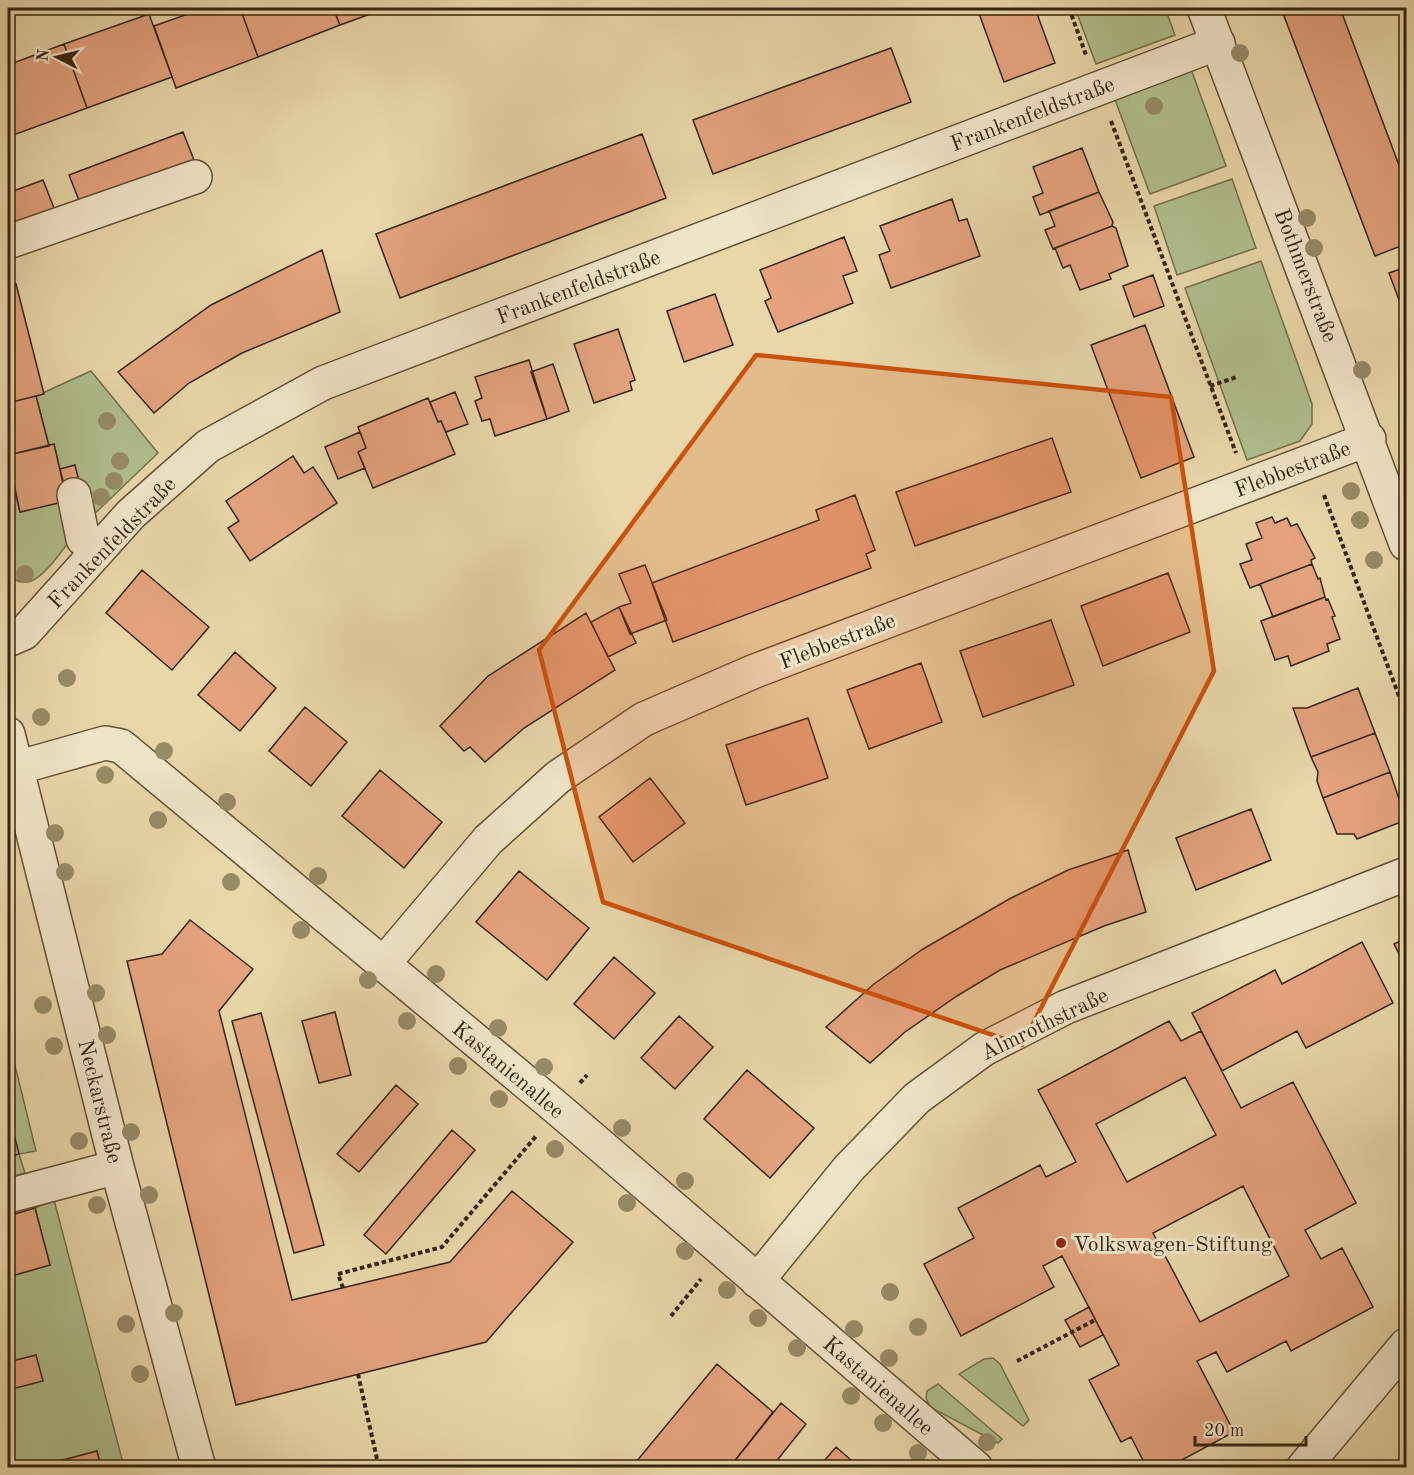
<svg xmlns="http://www.w3.org/2000/svg" width="1414" height="1475" font-family="'Old Standard TT',serif">
<rect width="100%" height="100%" fill="#e9d7aa"/>
<filter id="stains"><feTurbulence type="fractalNoise" baseFrequency=".00333" numOctaves="4"/><feColorMatrix values="0 0 0 0 .2 0 0 0 0 .09 0 0 0 0 .02 0 0 0 .5 -.17"/></filter>
<radialGradient id="worn" r=".72"><stop offset=".6" stop-color="#630" stop-opacity="0"/><stop offset="1" stop-color="#630" stop-opacity=".3"/></radialGradient>
<!-- green -->
<path fill="#b0bf8d" stroke="#73724e" stroke-width="1.5" d="M 1075,8 L 1165,8 L 1175,35 L 1096,64 Z
M 1191,69 L 1226,166 L 1150,194 L 1114,97 Z
M 1232,179 L 1256,248 L 1177,275 L 1154,206 Z
M 1261,261 L 1312,404 L 1312,424 L 1300,441 L 1247,460 L 1185,288 Z
M 91,371 L 158,453 L 87,521 L 67,497 L 54,445 L 49,446 L 36,396 Z
M 13,486 L 20,512 L 62,502 L 71,539 C 58,555 31,602 8,573 L 8,487 Z
M 8,1037 L 36,1151 L 19,1154 L 25,1173 L 8,1178 L 8,1157 L 19,1154 L 8,1111 Z
M 54,1200 L 124,1467 L 101,1467 L 97,1451 L 35,1467 L 8,1468 L 8,1277 L 50,1265 L 35,1208 Z
M 993,1358 L 1000,1364 L 1029,1420 L 1023,1426 L 959,1374 L 984,1359 Z
M 938,1384 L 1002,1439 L 998,1443 L 930,1407 L 926,1398 L 927,1391 Z"/>
<!-- building -->
<path fill="#e4a37e" stroke="#362510" stroke-width="1.5" fill-rule="evenodd" d="M 205,8 L 240,8 L 258,57 L 176,88 L 154,26 Z
M 240,8 L 333,8 L 340,25 L 258,57 Z
M 333,8 L 387,8 L 340,25 Z
M 977,8 L 1035,8 L 1055,63 L 1004,82 Z
M 1281,8 L 1340,8 L 1406,184 L 1406,244 L 1375,256 Z
M 1398,8 L 1406,8 L 1406,30 Z
M 149,14 L 172,77 L 87,108 L 64,44 Z
M 64,44 L 87,108 L 8,137 L 8,65 Z
M 891,48 L 911,102 L 713,174 L 693,120 Z
M 183,132 L 194,160 L 80,203 L 69,175 Z
M 642,134 L 666,198 L 400,298 L 376,234 Z
M 1082,148 L 1099,192 L 1040,215 L 1033,197 L 1043,193 L 1033,167 Z
M 43,180 L 54,208 L 8,226 L 8,193 Z
M 1099,192 L 1113,222 L 1112,226 L 1053,249 L 1045,230 L 1055,226 L 1049,211 Z
M 952,199 L 959,221 L 967,219 L 980,256 L 891,288 L 879,255 L 890,251 L 880,226 Z
M 1112,226 L 1116,228 L 1128,266 L 1109,274 L 1111,279 L 1080,290 L 1070,265 L 1063,268 L 1055,248 Z
M 844,237 L 857,271 L 843,276 L 853,303 L 778,332 L 765,301 L 771,298 L 760,270 Z
M 322,250 L 340,312 L 242,353 L 189,383 L 154,413 L 118,372 L 211,305 Z
M 1406,267 L 1406,319 L 1389,273 Z
M 1153,275 L 1164,306 L 1134,317 L 1123,286 Z
M 16,284 L 44,394 L 8,403 L 8,286 Z
M 715,294 L 733,345 L 684,362 L 667,311 Z
M 1145,325 L 1194,457 L 1141,478 L 1091,345 Z
M 618,329 L 635,380 L 630,382 L 632,390 L 594,403 L 574,344 Z
M 529,360 L 547,419 L 495,436 L 490,419 L 482,421 L 475,401 L 482,398 L 475,377 Z
M 553,364 L 569,411 L 547,419 L 531,372 Z
M 455,392 L 468,424 L 446,432 L 441,421 L 438,422 L 430,402 Z
M 36,396 L 49,446 L 8,455 L 8,403 Z
M 428,398 L 438,422 L 441,421 L 455,454 L 373,488 L 358,452 L 366,448 L 358,427 Z
M 360,432 L 366,448 L 358,452 L 365,468 L 338,479 L 325,447 Z
M 1052,438 L 1071,492 L 915,546 L 896,492 Z
M 54,444 L 67,501 L 20,512 L 8,455 Z
M 293,456 L 304,473 L 313,467 L 337,503 L 250,561 L 228,528 L 239,521 L 226,501 Z
M 75,465 L 82,493 L 67,497 L 60,469 Z
M 855,495 L 875,550 L 866,554 L 871,568 L 673,642 L 652,583 L 819,520 L 816,510 Z
M 1272,517 L 1275,523 L 1287,518 L 1291,526 L 1297,524 L 1315,558 L 1311,560 L 1312,564 L 1250,588 L 1240,564 L 1252,560 L 1246,544 L 1262,538 L 1256,523 Z
M 1312,564 L 1318,579 L 1320,578 L 1325,597 L 1273,617 L 1260,584 Z
M 645,565 L 667,620 L 630,634 L 619,607 L 631,603 L 619,574 Z
M 142,570 L 209,627 L 172,670 L 106,613 Z
M 1168,573 L 1190,632 L 1103,666 L 1081,606 Z
M 1325,597 L 1326,600 L 1328,599 L 1335,616 L 1332,617 L 1340,639 L 1327,644 L 1329,651 L 1291,666 L 1288,656 L 1275,660 L 1261,621 Z
M 619,607 L 636,643 L 608,657 L 591,622 Z
M 586,613 L 615,670 L 524,728 L 485,762 L 470,747 L 464,751 L 440,726 L 488,676 Z
M 1051,620 L 1074,685 L 983,717 L 960,651 Z
M 235,652 L 276,688 L 240,731 L 198,695 Z
M 921,663 L 942,722 L 869,749 L 847,690 Z
M 1358,688 L 1375,733 L 1311,757 L 1293,708 L 1307,708 Z
M 305,707 L 347,742 L 311,786 L 269,751 Z
M 808,718 L 828,778 L 746,805 L 726,745 Z
M 1375,733 L 1390,772 L 1323,798 L 1317,781 L 1318,772 L 1311,757 Z
M 380,770 L 442,822 L 404,868 L 342,816 Z
M 1390,772 L 1406,820 L 1357,839 L 1354,834 L 1337,834 L 1323,798 Z
M 650,778 L 685,823 L 633,862 L 599,817 Z
M 1251,809 L 1271,860 L 1196,890 L 1176,838 Z
M 1128,850 L 1146,912 L 1104,926 L 1000,970 L 957,996 L 905,1032 L 870,1063 L 826,1027 L 874,984 L 923,949 L 1011,898 L 1068,870 Z
M 519,871 L 589,928 L 547,980 L 476,922 Z
M 190,920 L 253,969 L 219,1011 L 292,1300 L 450,1262 L 512,1191 L 573,1242 L 486,1342 L 236,1405 L 127,961 L 162,954 Z
M 1406,938 L 1406,968 L 1394,944 Z
M 1362,942 L 1393,1003 L 1306,1048 L 1297,1031 L 1222,1071 L 1192,1013 L 1275,970 L 1282,984 Z
M 614,957 L 655,993 L 614,1039 L 574,1004 Z
M 335,1012 L 351,1075 L 319,1083 L 302,1021 Z
M 261,1013 L 324,1245 L 294,1253 L 232,1021 Z
M 679,1016 L 713,1047 L 675,1089 L 641,1058 Z
M 1169,1021 L 1181,1041 L 1201,1031 L 1241,1108 L 1293,1082 L 1356,1203 L 1305,1230 L 1321,1259 L 1342,1248 L 1373,1307 L 1291,1351 L 1286,1341 L 1227,1372 L 1216,1352 L 1197,1361 L 1234,1432 L 1167,1468 L 1147,1468 L 1131,1437 L 1121,1442 L 1089,1380 L 1119,1365 L 1062,1256 L 1043,1266 L 1054,1287 L 961,1336 L 924,1264 L 974,1238 L 958,1208 L 1040,1165 L 1046,1177 L 1076,1162 L 1038,1090 ZM 1185,1077 L 1216,1135 L 1127,1182 L 1096,1124 ZM 1243,1186 L 1289,1276 L 1200,1322 L 1153,1233 Z
M 747,1070 L 814,1128 L 770,1178 L 704,1119 Z
M 396,1085 L 418,1104 L 359,1172 L 337,1154 Z
M 8,1111 L 19,1154 L 8,1157 Z
M 452,1130 L 475,1150 L 386,1254 L 364,1235 Z
M 35,1208 L 50,1265 L 8,1277 L 8,1216 Z
M 1089,1307 L 1103,1335 L 1080,1347 L 1065,1320 Z
M 36,1355 L 43,1381 L 8,1390 L 8,1362 Z
M 717,1364 L 773,1412 L 729,1468 L 631,1468 Z
M 781,1403 L 806,1424 L 771,1468 L 729,1468 Z
M 836,1447 L 859,1467 L 859,1468 L 818,1468 Z
M 97,1451 L 101,1468 L 54,1468 L 52,1463 Z"/>
<g fill="none" stroke-linecap="round" stroke-linejoin="round">
<!-- minor casing -->
<g stroke="#635236" stroke-width="36">
<path id="minor" d="M 1204,8 L 1406,544
M 8,242 L 195,177
M 74,495 L 83,539 L 97,551
M 8,640 L 24,633 L 131,514 L 208,446 L 323,383 L 1218,43
M 8,734 L 117,1167 L 199,1468
M 16,768 L 105,743 L 121,746 L 558,1109 L 976,1468
M 384,963 L 488,840 L 558,777 L 644,719 L 755,671 L 1369,439
M 8,1196 L 117,1167
M 757,1281 L 849,1168 L 917,1098 L 984,1049 L 1066,1007 L 1406,874
M 1303,1468 L 1406,1345"/>
</g>
<!-- path -->
<path stroke="#362510" stroke-width="4" stroke-dasharray="4.5 3" stroke-linecap="butt" d="M 1069,8 L 1086,55
M 1111,121 L 1236,453
M 1210,386 L 1237,377
M 1324,495 L 1406,715
M 580,1083 L 587,1075
M 343,1288 L 338,1274 L 442,1247 L 537,1135
M 671,1316 L 701,1279
M 1017,1361 L 1095,1320
M 358,1374 L 379,1468"/>
<!-- minor -->
<use href="#minor" stroke="#f1e5c8" stroke-width="33"/>
</g>
<!-- trees -->
<g fill="#978b66">
<circle cx="1240" cy="53" r="9"/>
<circle cx="1154" cy="106" r="9"/>
<circle cx="1307" cy="218" r="9"/>
<circle cx="1314" cy="248" r="9"/>
<circle cx="1362" cy="370" r="9"/>
<circle cx="107" cy="421" r="9"/>
<circle cx="120" cy="461" r="9"/>
<circle cx="114" cy="481" r="9"/>
<circle cx="1351" cy="491" r="9"/>
<circle cx="101" cy="497" r="9"/>
<circle cx="1360" cy="520" r="9"/>
<circle cx="1374" cy="560" r="9"/>
<circle cx="25" cy="574" r="9"/>
<circle cx="67" cy="678" r="9"/>
<circle cx="41" cy="717" r="9"/>
<circle cx="164" cy="751" r="9"/>
<circle cx="105" cy="775" r="9"/>
<circle cx="227" cy="802" r="9"/>
<circle cx="158" cy="820" r="9"/>
<circle cx="55" cy="833" r="9"/>
<circle cx="65" cy="872" r="9"/>
<circle cx="318" cy="876" r="9"/>
<circle cx="231" cy="882" r="9"/>
<circle cx="301" cy="930" r="9"/>
<circle cx="436" cy="974" r="9"/>
<circle cx="368" cy="980" r="9"/>
<circle cx="96" cy="993" r="9"/>
<circle cx="43" cy="1005" r="9"/>
<circle cx="407" cy="1021" r="9"/>
<circle cx="498" cy="1028" r="9"/>
<circle cx="107" cy="1035" r="9"/>
<circle cx="54" cy="1046" r="9"/>
<circle cx="458" cy="1066" r="9"/>
<circle cx="544" cy="1067" r="9"/>
<circle cx="499" cy="1099" r="9"/>
<circle cx="622" cy="1128" r="9"/>
<circle cx="131" cy="1132" r="9"/>
<circle cx="79" cy="1141" r="9"/>
<circle cx="555" cy="1149" r="9"/>
<circle cx="685" cy="1181" r="9"/>
<circle cx="149" cy="1195" r="9"/>
<circle cx="627" cy="1203" r="9"/>
<circle cx="97" cy="1205" r="9"/>
<circle cx="685" cy="1251" r="9"/>
<circle cx="727" cy="1290" r="9"/>
<circle cx="890" cy="1292" r="9"/>
<circle cx="174" cy="1313" r="9"/>
<circle cx="758" cy="1318" r="9"/>
<circle cx="126" cy="1324" r="9"/>
<circle cx="918" cy="1327" r="9"/>
<circle cx="854" cy="1329" r="9"/>
<circle cx="797" cy="1348" r="9"/>
<circle cx="889" cy="1358" r="9"/>
<circle cx="140" cy="1374" r="9"/>
<circle cx="851" cy="1396" r="9"/>
<circle cx="883" cy="1423" r="9"/>
<circle cx="987" cy="1442" r="9"/>
<circle cx="918" cy="1453" r="9"/>
</g>
<!-- marked area -->
<path fill="#cd510d" fill-opacity="0.2" stroke="#cd510d" stroke-width="4.5" stroke-linejoin="round" d="M 756,355 L 1171,397 L 1214,671 L 1022,1045 L 603,902 L 539,650 Z"/>
<!-- markers -->
<circle fill="#8f2418" stroke="#f1e5c8" stroke-width="2" cx="1061" cy="1243" r="6"/>
<g text-anchor="middle" stroke-width="6" stroke-linejoin="round" paint-order="stroke">
<!-- street labels -->
<g font-size="22" fill="#362510" stroke="#f1e5c8">
<text transform="translate(1032 113) rotate(-21)" y="8">Frankenfeldstraße</text>
<text transform="translate(1307 275) rotate(69)" y="8">Bothmerstraße</text>
<text transform="translate(578 286) rotate(-21)" y="8">Frankenfeldstraße</text>
<text transform="translate(1292 468) rotate(-21)" y="8">Flebbestraße</text>
<text transform="translate(111 542) rotate(-46)" y="8">Frankenfeldstraße</text>
<text transform="translate(837 640) rotate(-21)" y="8">Flebbestraße</text>
<text transform="translate(1044 1023) rotate(-26)" y="8">Almrothstraße</text>
<text transform="translate(509 1069) rotate(40)" y="8">Kastanienallee</text>
<text transform="translate(101 1101) rotate(76)" y="8">Neckarstraße</text>
<text transform="translate(879 1385) rotate(41)" y="8">Kastanienallee</text>
</g>
<!-- poi labels -->
<g font-size="22" fill="#362510" stroke="#f1e5c8" text-anchor="start">
<text x="1073" y="1251">Volkswagen-Stiftung</text>
</g>
</g>
<!-- margin -->
<rect width="1414" height="1475" fill="none" stroke="#e9d7aa" stroke-width="30"/>
<rect x="9" y="9" width="1396" height="1457" fill="none" stroke="#362510" stroke-width="3"/>
<rect x="15" y="15" width="1384" height="1445" fill="none" stroke="#362510" stroke-width="1.5"/>
<!-- north arrow -->
<g transform="translate(57 57) rotate(277)" stroke="#f1e5c8" stroke-width="4.5" paint-order="stroke">
<path d="M0-4.5L10 22L0 15L-10 22Z" fill="#362510"/>
<text y="-9" font-size="16" font-weight="bold" text-anchor="middle" fill="#362510">N</text>
</g>
<!-- scale -->
<path d="M1195 1436v9h111v-9" fill="none" stroke="#362510" stroke-width="3"/>
<text x="1204" y="1436" font-size="18" fill="#362510" stroke="#f1e5c8" stroke-width="4.5" paint-order="stroke">20 m</text>
<rect width="100%" height="100%" filter="url(#stains)"/>
<rect width="100%" height="100%" fill="url(#worn)"/>
</svg>
